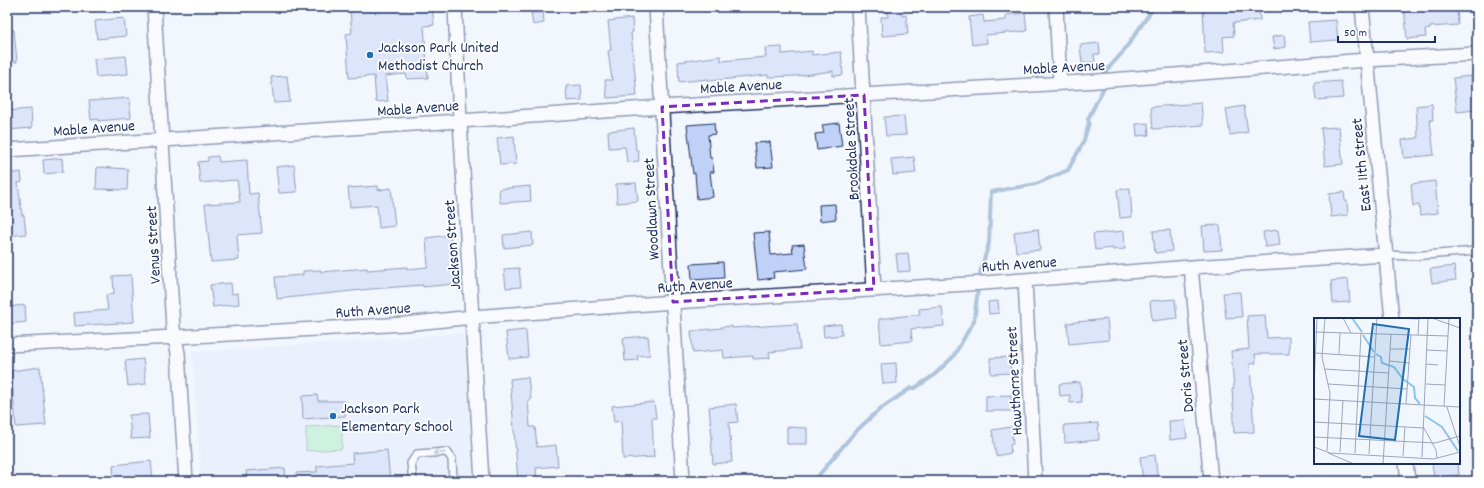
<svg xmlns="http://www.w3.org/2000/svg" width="1484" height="488" font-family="Dekko,sans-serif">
<rect width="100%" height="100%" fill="#f2f6fd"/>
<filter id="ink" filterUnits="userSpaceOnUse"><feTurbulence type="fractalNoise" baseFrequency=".025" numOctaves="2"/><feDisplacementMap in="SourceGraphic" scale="8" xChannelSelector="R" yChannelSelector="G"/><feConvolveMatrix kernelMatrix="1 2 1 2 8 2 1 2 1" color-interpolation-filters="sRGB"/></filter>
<g filter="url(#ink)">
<!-- built -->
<path fill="#e3ebfb" d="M 464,333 L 474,481 L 201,481 L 192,352 Z"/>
<!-- green -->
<path fill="#a4edbc" stroke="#608e8d" d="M 342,425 L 342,449 L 306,451 L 306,427 Z"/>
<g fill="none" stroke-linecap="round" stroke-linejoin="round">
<!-- stream -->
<path stroke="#5f89b3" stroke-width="4" d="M 1105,72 L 1123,52 L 1154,7
M 814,481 L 854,433 L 880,409 L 911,388 L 915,388 L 933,376 L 953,357 L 974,321 L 980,273 L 989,243 L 991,192 L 1036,184 L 1068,170 L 1083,143 L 1089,123 L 1088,119 L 1103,89"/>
</g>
<!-- building -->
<path fill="#c0d1f7" stroke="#1b2f5e" d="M 372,7 L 432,7 L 434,25 L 424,26 L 428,78 L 407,79 L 406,74 L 385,76 L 388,101 L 376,102 L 374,76 L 349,78 L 346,34 L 352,33 L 350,10 L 372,8 Z
M 887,7 L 901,7 L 902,16 L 906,15 L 908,34 L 882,36 L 881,17 L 888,17 Z
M 1203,7 L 1259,7 L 1260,20 L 1233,23 L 1234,36 L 1223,37 L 1224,52 L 1205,53 Z
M 1404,7 L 1457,7 L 1458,25 L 1430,27 L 1430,29 L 1425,30 L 1426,37 L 1407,39 Z
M 543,12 L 544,23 L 533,25 L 531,13 Z
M 1025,13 L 1027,31 L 986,35 L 987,43 L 972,45 L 969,17 L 983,15 L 984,22 L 1006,20 L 1006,15 Z
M 124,18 L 126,36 L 97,39 L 95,21 Z
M 632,18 L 633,32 L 631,33 L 637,96 L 607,98 L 605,80 L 612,80 L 608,51 L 611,50 L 608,21 Z
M 1336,20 L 1338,40 L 1310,42 L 1308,22 Z
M 14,30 L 17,62 L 7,62 L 7,31 Z
M 1284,35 L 1286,47 L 1274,49 L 1272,37 Z
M 1099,43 L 1100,54 L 1094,54 L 1095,62 L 1082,63 L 1080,45 Z
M 782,47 L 782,54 L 812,51 L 812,55 L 841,52 L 843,75 L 833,76 L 833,71 L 796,76 L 768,77 L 768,75 L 709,81 L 709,79 L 679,82 L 678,62 L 721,56 L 721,61 L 766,57 L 765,48 Z
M 126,56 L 128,74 L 96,77 L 94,59 Z
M 287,76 L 290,102 L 274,103 L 271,77 Z
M 1471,76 L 1475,110 L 1457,112 L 1453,78 Z
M 1341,81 L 1343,98 L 1316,100 L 1314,83 Z
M 581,85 L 582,100 L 567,101 L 566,86 Z
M 129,98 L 131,118 L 98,121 L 98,119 L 91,120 L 89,101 Z
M 1201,103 L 1203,125 L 1153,129 L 1151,107 Z
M 1432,104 L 1433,120 L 1430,120 L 1434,155 L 1404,158 L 1402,140 L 1418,138 L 1416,106 Z
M 1244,106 L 1248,132 L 1230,135 L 1226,109 Z
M 31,109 L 32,128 L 7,130 L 7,111 Z
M 904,116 L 906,135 L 886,136 L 884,117 Z
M 714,123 L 715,134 L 708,135 L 710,158 L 712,158 L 714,172 L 710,172 L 713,197 L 697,199 L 695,173 L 693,174 L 687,125 Z
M 839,123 L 842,146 L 817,150 L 815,134 L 824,133 L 822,125 Z
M 1148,123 L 1149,135 L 1137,136 L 1136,124 Z
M 1339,127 L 1343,164 L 1325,166 L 1321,128 Z
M 634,128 L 636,150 L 638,150 L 639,161 L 627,162 L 625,147 L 609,148 L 608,131 Z
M 514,136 L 516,164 L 500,165 L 497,138 Z
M 770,142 L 773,167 L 757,168 L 754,143 Z
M 218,156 L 219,162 L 247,160 L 249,194 L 258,193 L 262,233 L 237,235 L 239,260 L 211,262 L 205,204 L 240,202 L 237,180 L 200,183 L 198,162 L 208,161 L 208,157 Z
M 914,157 L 916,173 L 893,175 L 891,159 Z
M 62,158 L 63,172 L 44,174 L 43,160 Z
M 294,165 L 297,192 L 279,193 L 276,167 Z
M 97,167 L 128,169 L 127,190 L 96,189 Z
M 21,172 L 22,182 L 18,183 L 22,215 L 24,215 L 26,234 L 7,236 L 7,174 Z
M 1435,181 L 1438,213 L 1420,215 L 1419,205 L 1413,206 L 1411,184 Z
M 636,183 L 638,201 L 617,203 L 616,184 Z
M 378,186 L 378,190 L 391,188 L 395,226 L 379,228 L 377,205 L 350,207 L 348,188 Z
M 530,186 L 531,201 L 500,203 L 499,189 Z
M 1130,188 L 1132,217 L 1120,218 L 1117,190 Z
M 1344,192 L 1345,201 L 1347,201 L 1348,215 L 1331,217 L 1329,194 Z
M 835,204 L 836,219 L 820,221 L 819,205 Z
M 1220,225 L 1222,250 L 1204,251 L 1202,226 Z
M 1038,229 L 1040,250 L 1016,252 L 1014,232 Z
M 1170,230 L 1172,251 L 1155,253 L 1153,231 Z
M 1278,230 L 1280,245 L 1265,247 L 1263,232 Z
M 1124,231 L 1125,249 L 1113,250 L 1113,248 L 1095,250 L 1093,234 Z
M 532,232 L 533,245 L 504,248 L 503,235 Z
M 769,232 L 771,255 L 793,253 L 792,245 L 804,244 L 807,269 L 773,272 L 774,278 L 758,280 L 753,233 Z
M 450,235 L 454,284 L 423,287 L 423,285 L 371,289 L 277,299 L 275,277 L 303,275 L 303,271 L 321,270 L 321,272 L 367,268 L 367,270 L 407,267 L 407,269 L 428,267 L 426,238 Z
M 908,253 L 910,271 L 898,272 L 896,254 Z
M 723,262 L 724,278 L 692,280 L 691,264 Z
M 1454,266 L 1456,280 L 1432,283 L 1430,269 Z
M 519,268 L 521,287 L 506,288 L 504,269 Z
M 131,275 L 134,322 L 75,326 L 74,313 L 108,310 L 106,295 L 114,294 L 113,276 Z
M 1348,279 L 1350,302 L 1333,303 L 1331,281 Z
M 231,283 L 232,294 L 238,293 L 239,304 L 213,307 L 210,285 Z
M 1240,292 L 1242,317 L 1226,318 L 1223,293 Z
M 1175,299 L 1177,318 L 1152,321 L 1150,301 Z
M 998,301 L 999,313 L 989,314 L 988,302 Z
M 25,305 L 26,322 L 8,324 L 7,307 Z
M 942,307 L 944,326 L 911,329 L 912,341 L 881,344 L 879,319 L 920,314 L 919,309 Z
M 1265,315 L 1267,338 L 1289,337 L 1289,354 L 1255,354 L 1256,363 L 1250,364 L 1254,432 L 1234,433 L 1233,418 L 1234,417 L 1232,389 L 1234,389 L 1231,351 L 1249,349 L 1247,316 Z
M 1107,319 L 1109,340 L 1069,344 L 1067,323 Z
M 797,324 L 800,349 L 769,352 L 770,358 L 753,359 L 753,356 L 724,358 L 723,350 L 693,353 L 691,331 L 722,328 L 721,327 L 732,326 L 732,328 Z
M 841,324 L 842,335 L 824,337 L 823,326 Z
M 526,330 L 528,357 L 509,359 L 506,332 Z
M 648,336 L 650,355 L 637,356 L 638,360 L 625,361 L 623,338 Z
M 1009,357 L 1011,373 L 991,374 L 990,358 Z
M 143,359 L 146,384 L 128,386 L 125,361 Z
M 896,363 L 897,383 L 883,384 L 881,364 Z
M 40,367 L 46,425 L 16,427 L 11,371 Z
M 528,377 L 531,400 L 528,400 L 530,427 L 535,427 L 537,447 L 556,445 L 558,466 L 536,468 L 537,481 L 518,481 L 510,379 Z
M 1080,382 L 1082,402 L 1070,403 L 1070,395 L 1060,396 L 1059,384 Z
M 317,395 L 318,401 L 345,401 L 345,416 L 303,419 L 302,396 Z
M 1011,395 L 1012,411 L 986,411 L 986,396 Z
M 654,402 L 656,418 L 652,418 L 654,457 L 623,459 L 621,421 L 614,422 L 612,406 Z
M 736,404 L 738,422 L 729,423 L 732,462 L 713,464 L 711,438 L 712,438 L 709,407 Z
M 148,414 L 150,438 L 131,439 L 129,415 Z
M 1185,420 L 1187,438 L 1170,440 L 1169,421 Z
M 1098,423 L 1099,440 L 1065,443 L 1064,425 Z
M 787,427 L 807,428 L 807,444 L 787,444 Z
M 1011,427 L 1013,444 L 1010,445 L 1011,453 L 996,456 L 992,430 Z
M 387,450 L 390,481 L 296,481 L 296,473 L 317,472 L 317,466 L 353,463 L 352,453 Z
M 1155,455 L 1158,481 L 1143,481 L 1140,457 Z
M 151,461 L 153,480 L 114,481 L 113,465 Z
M 1432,463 L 1458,463 L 1459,475 L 1434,478 Z
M 285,468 L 286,481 L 247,481 L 246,471 Z"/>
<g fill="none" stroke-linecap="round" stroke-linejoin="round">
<!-- lane casing -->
<g stroke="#1b2f5e" stroke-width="10">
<path id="lane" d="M 1386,255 L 1411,256 L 1477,251
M 413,481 L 411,463 L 417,454 L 447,452 L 452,459 L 453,481"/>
</g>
<!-- street casing -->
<g stroke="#1b2f5e" stroke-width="16">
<path id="street" d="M 154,7 L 173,328 L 178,353 L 186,481
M 455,7 L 460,121 L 482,481
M 656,7 L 683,481
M 858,7 L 874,289
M 1056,7 L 1060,83
M 1362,7 L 1392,319
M 7,150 L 460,121 L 662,107 L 1098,81 L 1366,60 L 1477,54
M 1191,267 L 1211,481
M 1025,280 L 1035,481
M 7,345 L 175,337 L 405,324 L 473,317 L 673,302 L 984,283 L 1191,267 L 1386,255
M 1406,463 L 1408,481"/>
</g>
<!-- lane -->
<use href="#lane" stroke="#fff" stroke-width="7"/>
<!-- street -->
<use href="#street" stroke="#fff" stroke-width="13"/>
</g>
<!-- one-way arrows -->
<defs><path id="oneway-shaft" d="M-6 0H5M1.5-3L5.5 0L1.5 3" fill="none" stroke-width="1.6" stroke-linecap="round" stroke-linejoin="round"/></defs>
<use stroke="#8d97ae" href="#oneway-shaft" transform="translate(439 453) rotate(176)"/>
</g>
<!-- marked area -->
<path d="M0 0H1484V488H0ZM 864,95 L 874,289 L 673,302 L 662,107 Z" fill="#f2f6fd" fill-opacity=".55" fill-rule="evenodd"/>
<path fill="none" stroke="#7b2cbf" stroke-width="3" stroke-dasharray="8 5" stroke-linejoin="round" d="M 864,95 L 874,289 L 673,302 L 662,107 Z"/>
<!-- markers -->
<g fill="#1f6fb2" stroke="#fff" stroke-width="1.5">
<circle cx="370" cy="55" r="4"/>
<circle cx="333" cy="416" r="4"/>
</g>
<g text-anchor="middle" stroke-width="3.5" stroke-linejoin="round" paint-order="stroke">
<!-- poi labels -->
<g font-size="16" fill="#1b2f5e" stroke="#fff" text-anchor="start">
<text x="378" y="52">Jackson Park United<tspan x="378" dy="18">Methodist Church</tspan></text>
<text x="341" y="413">Jackson Park<tspan x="341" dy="18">Elementary School</tspan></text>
</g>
<!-- street labels -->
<g font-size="16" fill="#1b2f5e" stroke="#fff">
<text transform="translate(1064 66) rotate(-3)" y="6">Mable Avenue</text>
<text transform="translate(741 85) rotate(-3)" y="6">Mable Avenue</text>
<text transform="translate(418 107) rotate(-4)" y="6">Mable Avenue</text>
<text transform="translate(94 127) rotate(-4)" y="6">Mable Avenue</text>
<text transform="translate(850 149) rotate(-93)" y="6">Brookdale Street</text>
<text transform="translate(1360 165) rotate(-96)" y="6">East 11th Street</text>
<text transform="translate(650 209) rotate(-93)" y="6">Woodlawn Street</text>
<text transform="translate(152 245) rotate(-93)" y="6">Venus Street</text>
<text transform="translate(451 245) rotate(-94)" y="6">Jackson Street</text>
<text transform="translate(1019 263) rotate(-4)" y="6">Ruth Avenue</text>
<text transform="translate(695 284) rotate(-4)" y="6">Ruth Avenue</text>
<text transform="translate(373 309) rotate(-4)" y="6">Ruth Avenue</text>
<text transform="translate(1184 376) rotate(-95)" y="6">Doris Street</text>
<text transform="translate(1013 381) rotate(-93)" y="6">Hawthorne Street</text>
</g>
</g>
<!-- overview -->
<g transform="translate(1314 318)">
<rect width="146" height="146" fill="#f2f6fd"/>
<path fill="none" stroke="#8cc5eb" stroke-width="2" d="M 38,0 L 48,14M 49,17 L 60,34M 62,36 L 67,39 L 68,45 L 80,49 L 89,61 L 100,69 L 101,80 L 106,86M 111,98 L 128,109 L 144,133"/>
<path fill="none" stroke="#9ca6bd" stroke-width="1" d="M 11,0 L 8,39 L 16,75 L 13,133M 29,0 L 37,15M 79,0 L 104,1M 118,0 L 146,10M 0,14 L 134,18M 104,17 L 105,0M 76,31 L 96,31M 113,32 L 133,33M 1,35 L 61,39M 25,36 L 26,15M 75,43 L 96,45M 112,46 L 124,47M 10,51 L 75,55M 14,66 L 93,71M 112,66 L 131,67M 0,69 L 3,0M 0,81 L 146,89M 92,86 L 97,17M 130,88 L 135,0M 133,89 L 146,129M 0,104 L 110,110 L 122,132 L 123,140M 0,119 L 121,125 L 146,118M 0,129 L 16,135 L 120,141 L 146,134M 26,134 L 29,82M 14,135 L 40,146M 41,135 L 47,15M 55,136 L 63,0M 89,138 L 91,109M 108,139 L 114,0M 69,146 L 77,16"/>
<path fill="#1f6fb2" fill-opacity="0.15" stroke="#1f6fb2" stroke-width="2" d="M 59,6 L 95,11 L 81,122 L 45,118 Z"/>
<rect width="146" height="146" fill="none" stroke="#1b2f5e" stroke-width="2"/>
</g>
<!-- margin -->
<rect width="1484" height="488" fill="none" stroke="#fff" stroke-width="24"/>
<rect x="12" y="12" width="1460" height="464" fill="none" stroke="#1b2f5e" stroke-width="1.5" filter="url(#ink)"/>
<!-- scale -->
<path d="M1338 36v6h97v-6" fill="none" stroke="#1b2f5e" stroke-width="2"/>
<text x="1344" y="36" font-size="12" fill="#1b2f5e" stroke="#ffffff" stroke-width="3" paint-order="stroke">50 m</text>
</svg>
